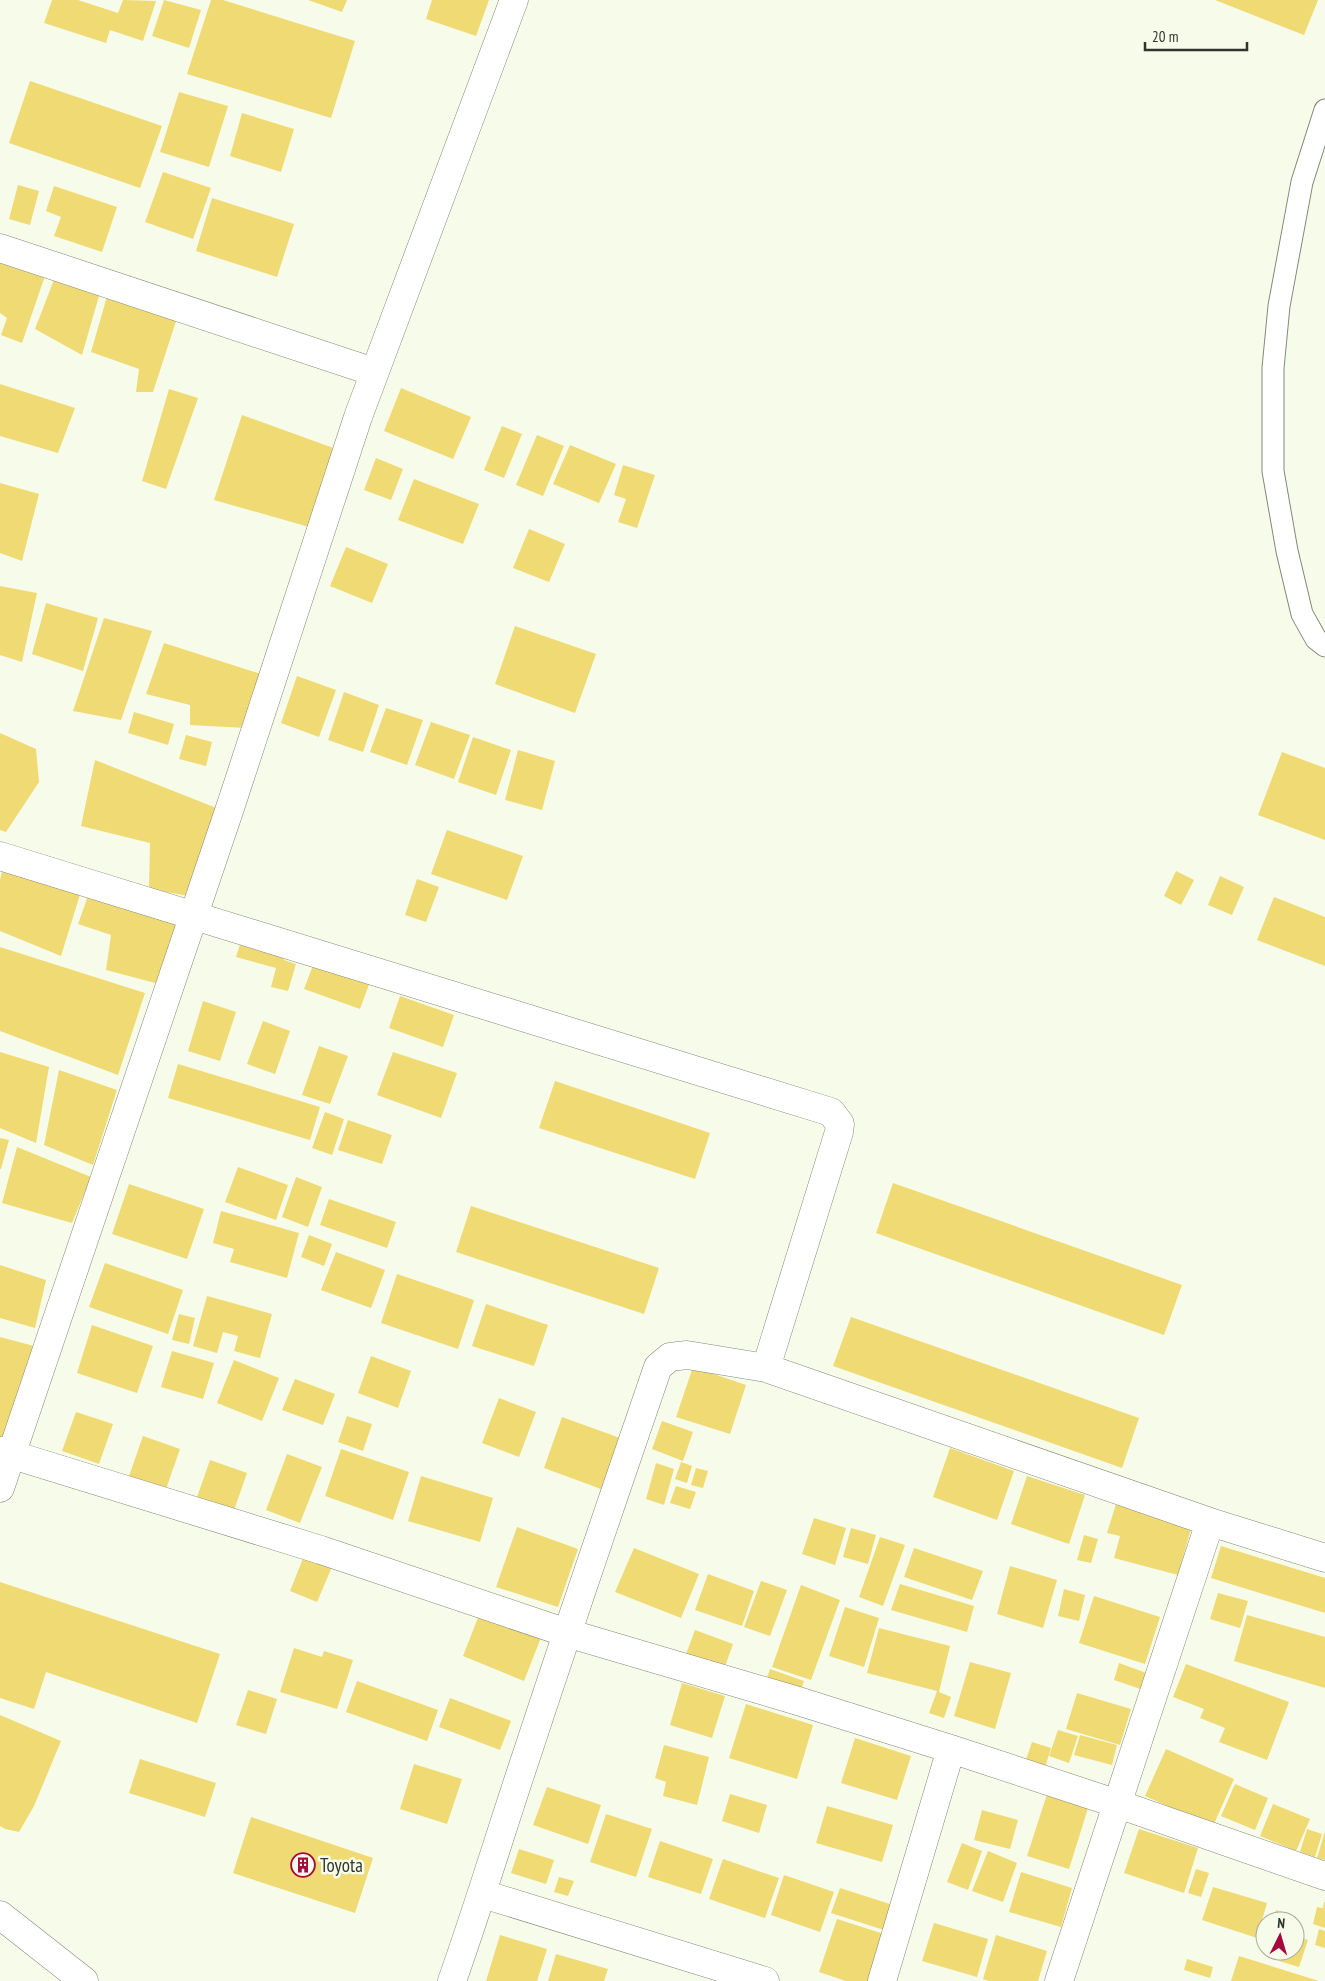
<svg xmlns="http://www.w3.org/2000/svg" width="1325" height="1981" font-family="'PT Sans Narrow',sans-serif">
<rect width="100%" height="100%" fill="#f7fcea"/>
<!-- building -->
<path fill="#efda73" d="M 52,0 L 78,0 L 118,13 L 123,0 L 156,1 L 143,41 L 110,30 L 106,43 L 44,23 Z
M 164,0 L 201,10 L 189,48 L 152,36 Z
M 211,0 L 223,0 L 355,41 L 331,118 L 187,74 Z
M 308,0 L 347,0 L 342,12 Z
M 432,0 L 489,0 L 476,36 L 426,19 Z
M 1215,0 L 1318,0 L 1304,35 Z
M 30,81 L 162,126 L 140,188 L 9,143 Z
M 179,92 L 228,106 L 209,167 L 160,152 Z
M 242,113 L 294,129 L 281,172 L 230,156 Z
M 163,172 L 211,188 L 193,239 L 145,222 Z
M 18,185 L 39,191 L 30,225 L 9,219 Z
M 54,186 L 117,207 L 102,252 L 54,236 L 61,217 L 46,211 Z
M 212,198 L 294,224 L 277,277 L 196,251 Z
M 0,254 L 47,270 L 22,343 L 1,335 L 7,318 L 0,313 Z
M 55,277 L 101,289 L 82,355 L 35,329 Z
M 108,293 L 178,315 L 153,392 L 136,392 L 139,369 L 91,352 Z
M 0,384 L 75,408 L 58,453 L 0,436 Z
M 401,388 L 471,417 L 453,459 L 384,431 Z
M 169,389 L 198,398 L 166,489 L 142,481 Z
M 242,415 L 339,450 L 316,529 L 214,500 Z
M 502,426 L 522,434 L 504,478 L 484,470 Z
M 537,435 L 564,446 L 543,496 L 516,485 Z
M 570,445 L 616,464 L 599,503 L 553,484 Z
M 376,458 L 403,469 L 391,500 L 364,490 Z
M 623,465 L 655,475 L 637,528 L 618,522 L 626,499 L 614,495 Z
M 414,479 L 479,504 L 463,544 L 398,520 Z
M 0,483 L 39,494 L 22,561 L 0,553 Z
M 529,529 L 565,544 L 549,582 L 513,568 Z
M 346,547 L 388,564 L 372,603 L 330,586 Z
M 0,586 L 37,593 L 22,662 L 0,655 Z
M 46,603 L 98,618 L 83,671 L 32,654 Z
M 104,618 L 152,631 L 121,720 L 73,711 Z
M 515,626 L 596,654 L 575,713 L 495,684 Z
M 164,643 L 261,674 L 246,728 L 190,725 L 190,705 L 146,694 Z
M 297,676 L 336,690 L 319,737 L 281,723 Z
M 344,692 L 379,705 L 363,752 L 328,740 Z
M 386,708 L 423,720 L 407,765 L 370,752 Z
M 134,712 L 174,724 L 168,745 L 128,733 Z
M 431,722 L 470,735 L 454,779 L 415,765 Z
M 0,733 L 36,749 L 39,782 L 6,832 L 0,830 Z
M 186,735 L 212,742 L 206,766 L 179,759 Z
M 473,737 L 511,750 L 496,795 L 458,782 Z
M 518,750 L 555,761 L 542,810 L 505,800 Z
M 1282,752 L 1325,768 L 1325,840 L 1258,815 Z
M 95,760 L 219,809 L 189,896 L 149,889 L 150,843 L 81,826 Z
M 447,830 L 523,856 L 507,900 L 431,874 Z
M 1176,871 L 1194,880 L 1181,905 L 1164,896 Z
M 2,872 L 82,888 L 61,956 L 0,931 L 0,880 Z
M 1220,876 L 1244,887 L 1232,915 L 1208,905 Z
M 417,879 L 439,887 L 426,922 L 405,915 Z
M 89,893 L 182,919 L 159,984 L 106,970 L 111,935 L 78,924 Z
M 1274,897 L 1325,917 L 1325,966 L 1257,940 Z
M 241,941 L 286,953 L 284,960 L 296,964 L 288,991 L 271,987 L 276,968 L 236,957 Z
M 0,947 L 145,993 L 118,1075 L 0,1031 Z
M 315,960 L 371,979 L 360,1009 L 304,989 Z
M 400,996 L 454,1015 L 443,1047 L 389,1028 Z
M 203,1001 L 236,1012 L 220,1061 L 188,1051 Z
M 263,1021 L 290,1031 L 275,1074 L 247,1064 Z
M 319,1046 L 348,1056 L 330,1104 L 302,1095 Z
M 0,1052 L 49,1067 L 36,1143 L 0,1128 Z
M 393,1052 L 457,1073 L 441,1118 L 377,1095 Z
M 178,1064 L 320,1107 L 310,1140 L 168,1098 Z
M 59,1070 L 117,1090 L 93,1165 L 44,1145 Z
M 555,1081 L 710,1133 L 695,1179 L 539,1128 Z
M 325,1112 L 344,1119 L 332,1155 L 312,1148 Z
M 348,1120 L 392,1135 L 382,1164 L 338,1150 Z
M 0,1138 L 9,1140 L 1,1169 L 0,1169 Z
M 17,1147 L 91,1177 L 72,1223 L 2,1203 Z
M 238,1167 L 288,1185 L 276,1220 L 225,1202 Z
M 296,1177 L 322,1187 L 308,1227 L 282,1217 Z
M 893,1183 L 1182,1285 L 1164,1335 L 876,1233 Z
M 129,1184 L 204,1209 L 187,1259 L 112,1234 Z
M 329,1199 L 396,1222 L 387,1248 L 320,1225 Z
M 471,1206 L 659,1268 L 644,1314 L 456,1252 Z
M 221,1211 L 299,1233 L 287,1278 L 230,1262 L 234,1249 L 213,1243 Z
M 309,1235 L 332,1244 L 324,1266 L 301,1257 Z
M 336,1252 L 385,1270 L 371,1308 L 321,1290 Z
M 105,1263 L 183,1290 L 168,1334 L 89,1307 Z
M 0,1265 L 46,1280 L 35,1328 L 0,1318 Z
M 397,1274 L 474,1300 L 458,1349 L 381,1323 Z
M 207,1296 L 272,1314 L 260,1358 L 234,1351 L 238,1336 L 223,1332 L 217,1353 L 193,1346 Z
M 486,1304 L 548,1325 L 534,1366 L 472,1346 Z
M 179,1314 L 195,1318 L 189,1344 L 172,1340 Z
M 851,1317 L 1139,1418 L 1122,1468 L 833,1366 Z
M 92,1325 L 153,1346 L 137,1393 L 77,1373 Z
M 0,1337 L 34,1346 L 3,1443 L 0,1442 Z
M 172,1351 L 214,1363 L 203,1399 L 161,1387 Z
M 371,1356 L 411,1371 L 398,1408 L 358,1393 Z
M 234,1360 L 279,1378 L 262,1421 L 217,1403 Z
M 693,1367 L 746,1385 L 730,1434 L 676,1417 Z
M 295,1379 L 335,1394 L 323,1425 L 282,1410 Z
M 499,1398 L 536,1412 L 519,1457 L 482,1443 Z
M 76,1412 L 113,1424 L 99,1464 L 62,1451 Z
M 347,1416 L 372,1424 L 363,1451 L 338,1442 Z
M 562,1417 L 620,1438 L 601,1489 L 544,1468 Z
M 662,1421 L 693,1432 L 683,1461 L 652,1449 Z
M 143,1436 L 180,1449 L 166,1489 L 129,1476 Z
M 950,1448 L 1014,1471 L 997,1520 L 933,1497 Z
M 341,1449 L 409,1472 L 393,1520 L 325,1496 Z
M 287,1454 L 322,1467 L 300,1523 L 266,1510 Z
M 210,1460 L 247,1473 L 233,1513 L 196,1500 Z
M 681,1462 L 692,1466 L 687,1483 L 675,1479 Z
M 656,1463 L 674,1469 L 664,1505 L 646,1499 Z
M 696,1468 L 708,1471 L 703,1488 L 691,1485 Z
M 421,1476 L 493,1498 L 480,1542 L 408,1521 Z
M 1027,1476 L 1085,1495 L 1069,1544 L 1011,1524 Z
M 676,1486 L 696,1492 L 690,1509 L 670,1503 Z
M 1116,1504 L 1192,1525 L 1178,1575 L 1114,1558 L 1120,1536 L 1107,1533 Z
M 814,1518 L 846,1528 L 835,1565 L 802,1554 Z
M 517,1527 L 578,1549 L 558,1607 L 496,1587 Z
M 851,1528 L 876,1535 L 868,1564 L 843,1557 Z
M 1084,1535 L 1098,1539 L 1091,1563 L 1077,1560 Z
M 880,1537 L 905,1545 L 883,1606 L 859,1597 Z
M 1221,1546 L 1325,1578 L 1325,1613 L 1211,1578 Z
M 634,1548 L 699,1574 L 681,1618 L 615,1592 Z
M 914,1548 L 983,1571 L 972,1600 L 904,1577 Z
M 306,1551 L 334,1562 L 317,1602 L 290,1591 Z
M 1010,1566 L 1057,1580 L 1043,1628 L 997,1614 Z
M 708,1574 L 754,1591 L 742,1626 L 695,1610 Z
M 761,1581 L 787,1590 L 770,1636 L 744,1627 Z
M 0,1582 L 220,1654 L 197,1723 L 46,1672 L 34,1709 L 0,1698 Z
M 900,1584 L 974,1606 L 967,1632 L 891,1610 Z
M 801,1585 L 840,1600 L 811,1680 L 772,1667 Z
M 1064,1589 L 1085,1595 L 1079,1621 L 1058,1616 Z
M 1218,1593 L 1248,1601 L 1240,1628 L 1210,1619 Z
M 1094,1596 L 1160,1617 L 1145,1664 L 1079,1643 Z
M 845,1607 L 879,1618 L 864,1667 L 829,1656 Z
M 481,1610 L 542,1635 L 524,1681 L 463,1656 Z
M 1247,1615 L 1325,1637 L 1325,1688 L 1234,1661 Z
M 879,1628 L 950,1646 L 939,1692 L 951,1697 L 944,1718 L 929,1713 L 937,1691 L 867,1673 Z
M 695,1630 L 733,1644 L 722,1675 L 683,1662 Z
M 294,1648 L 322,1657 L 324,1651 L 353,1660 L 337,1709 L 280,1692 Z
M 970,1662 L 1011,1673 L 995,1729 L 954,1716 Z
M 1119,1663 L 1152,1675 L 1146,1691 L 1114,1680 Z
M 1186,1664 L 1289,1702 L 1267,1760 L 1219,1742 L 1225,1728 L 1200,1718 L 1204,1709 L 1173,1697 Z
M 770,1669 L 804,1681 L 798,1699 L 764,1687 Z
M 357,1681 L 438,1710 L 427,1741 L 346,1712 Z
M 682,1683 L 725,1696 L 712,1738 L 670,1725 Z
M 248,1690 L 277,1699 L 266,1734 L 236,1725 Z
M 1077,1693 L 1131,1709 L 1120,1745 L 1066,1729 Z
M 450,1698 L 511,1721 L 500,1750 L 439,1727 Z
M 746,1704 L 813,1725 L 797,1779 L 729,1758 Z
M 0,1715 L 61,1741 L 34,1806 L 19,1832 L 5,1829 L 0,1826 Z
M 1058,1730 L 1078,1736 L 1069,1763 L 1049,1756 Z
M 1080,1735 L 1117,1745 L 1112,1765 L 1074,1755 Z
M 855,1738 L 911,1756 L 897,1800 L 841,1783 Z
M 1032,1742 L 1051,1748 L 1043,1774 L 1023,1768 Z
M 664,1745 L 709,1757 L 697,1805 L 663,1796 L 666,1782 L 655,1778 Z
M 1166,1749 L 1234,1779 L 1213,1826 L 1145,1796 Z
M 140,1759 L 216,1783 L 205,1817 L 129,1793 Z
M 414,1764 L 462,1779 L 447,1824 L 400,1809 Z
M 1235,1784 L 1268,1798 L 1255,1830 L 1221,1816 Z
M 547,1787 L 601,1805 L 588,1844 L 533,1825 Z
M 1048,1791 L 1089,1805 L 1069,1869 L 1027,1856 Z
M 730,1794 L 767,1805 L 759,1833 L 722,1821 Z
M 1273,1804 L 1310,1819 L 1296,1851 L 1260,1836 Z
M 827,1806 L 893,1825 L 882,1862 L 816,1843 Z
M 982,1810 L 1018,1820 L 1010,1849 L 974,1840 Z
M 606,1814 L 652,1829 L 636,1877 L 590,1862 Z
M 251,1817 L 373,1858 L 355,1913 L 233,1873 Z
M 1139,1829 L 1198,1848 L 1184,1893 L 1124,1873 Z
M 1307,1829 L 1322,1834 L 1315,1857 L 1300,1852 Z
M 1325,1831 L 1325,1860 L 1317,1858 Z
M 660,1841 L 713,1859 L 701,1894 L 648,1877 Z
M 962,1843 L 982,1851 L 968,1890 L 947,1882 Z
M 519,1849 L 554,1860 L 546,1884 L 511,1873 Z
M 988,1851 L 1017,1863 L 1003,1902 L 972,1891 Z
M 723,1859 L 779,1878 L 765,1918 L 709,1899 Z
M 1196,1869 L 1209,1873 L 1201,1897 L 1188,1893 Z
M 1021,1872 L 1072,1888 L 1061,1927 L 1009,1912 Z
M 784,1875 L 834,1892 L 820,1932 L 771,1915 Z
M 559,1877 L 574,1881 L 568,1896 L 554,1892 Z
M 1213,1887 L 1267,1903 L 1257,1938 L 1202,1920 Z
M 840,1888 L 893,1905 L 884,1930 L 831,1913 Z
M 1324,1902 L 1325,1902 L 1325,1928 L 1313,1924 L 1317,1907 L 1323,1908 Z
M 1276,1910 L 1288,1914 L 1286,1921 L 1272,1921 Z
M 837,1919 L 884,1934 L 868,1981 L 846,1981 L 819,1972 Z
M 934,1923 L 988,1939 L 977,1977 L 922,1961 Z
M 1319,1929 L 1325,1931 L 1325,1948 L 1315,1945 Z
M 500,1935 L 547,1949 L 537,1981 L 486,1981 Z
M 996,1935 L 1047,1951 L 1038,1981 L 989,1981 L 983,1979 Z
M 1295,1936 L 1308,1940 L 1299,1967 L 1279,1961 L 1282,1951 L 1295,1951 Z
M 556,1954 L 608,1969 L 604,1981 L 548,1981 Z
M 1239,1956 L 1319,1981 L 1231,1981 Z
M 1187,1959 L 1213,1967 L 1210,1978 L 1184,1970 Z"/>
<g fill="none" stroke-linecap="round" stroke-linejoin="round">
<!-- lane casing -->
<g stroke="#838878" stroke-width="23">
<path id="lane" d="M 1325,110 L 1302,182 L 1279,306 L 1273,368 L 1273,471 L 1287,551 L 1302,614 L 1316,639 L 1325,646"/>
</g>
<!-- street casing -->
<g stroke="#838878" stroke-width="29">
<path id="street" d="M 0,248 L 374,372
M 0,856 L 831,1112 L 840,1124 L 839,1132 L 766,1368 L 1210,1522 L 1325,1558
M 0,1451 L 321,1550 L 567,1633 L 798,1701 L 951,1749 L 1118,1804 L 1325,1876
M 0,1488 L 231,805 L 358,417 L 514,0
M 483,1894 L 765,1981
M 452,1981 C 479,1905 502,1828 528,1751 C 570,1623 614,1495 658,1367 L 670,1357 L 687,1355 L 766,1368
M 882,1981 L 951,1749
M 1059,1981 L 1210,1522"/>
</g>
<!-- highway casing -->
<g stroke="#838878" stroke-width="29">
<path id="highway" d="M 0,1915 L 84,1981"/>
</g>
<!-- lane -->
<use href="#lane" stroke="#fff" stroke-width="21"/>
<!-- street -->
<use href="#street" stroke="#fff" stroke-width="28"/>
<!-- highway -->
<use href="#highway" stroke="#fff" stroke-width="28"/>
</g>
<!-- icons -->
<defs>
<g id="building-ring" transform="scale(1.25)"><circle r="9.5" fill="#f7fcea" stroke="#a40a3d" stroke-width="1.5"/><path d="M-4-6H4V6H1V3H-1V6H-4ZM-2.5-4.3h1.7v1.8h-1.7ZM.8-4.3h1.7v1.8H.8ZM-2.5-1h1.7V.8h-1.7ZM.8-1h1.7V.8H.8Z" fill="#a40a3d"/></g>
</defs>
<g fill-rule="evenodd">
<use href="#building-ring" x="303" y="1865"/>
</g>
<g text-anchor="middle" stroke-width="5" stroke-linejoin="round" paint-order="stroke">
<!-- poi labels -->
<g font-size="19" fill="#31332c" stroke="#f7fcea" text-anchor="start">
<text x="320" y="1872">Toyota</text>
</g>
</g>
<!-- north arrow -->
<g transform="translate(1280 1936) rotate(5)"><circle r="24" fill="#f7fcea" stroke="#a8ac9e"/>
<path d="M0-4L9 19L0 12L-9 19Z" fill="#a40a3d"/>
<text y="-8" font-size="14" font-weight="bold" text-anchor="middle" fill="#31332c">N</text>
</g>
<!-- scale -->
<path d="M1145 42v8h102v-8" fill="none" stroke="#31332c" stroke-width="2.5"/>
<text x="1152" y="42" font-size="15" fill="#31332c" stroke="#f7fcea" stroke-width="4" paint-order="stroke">20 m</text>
</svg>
